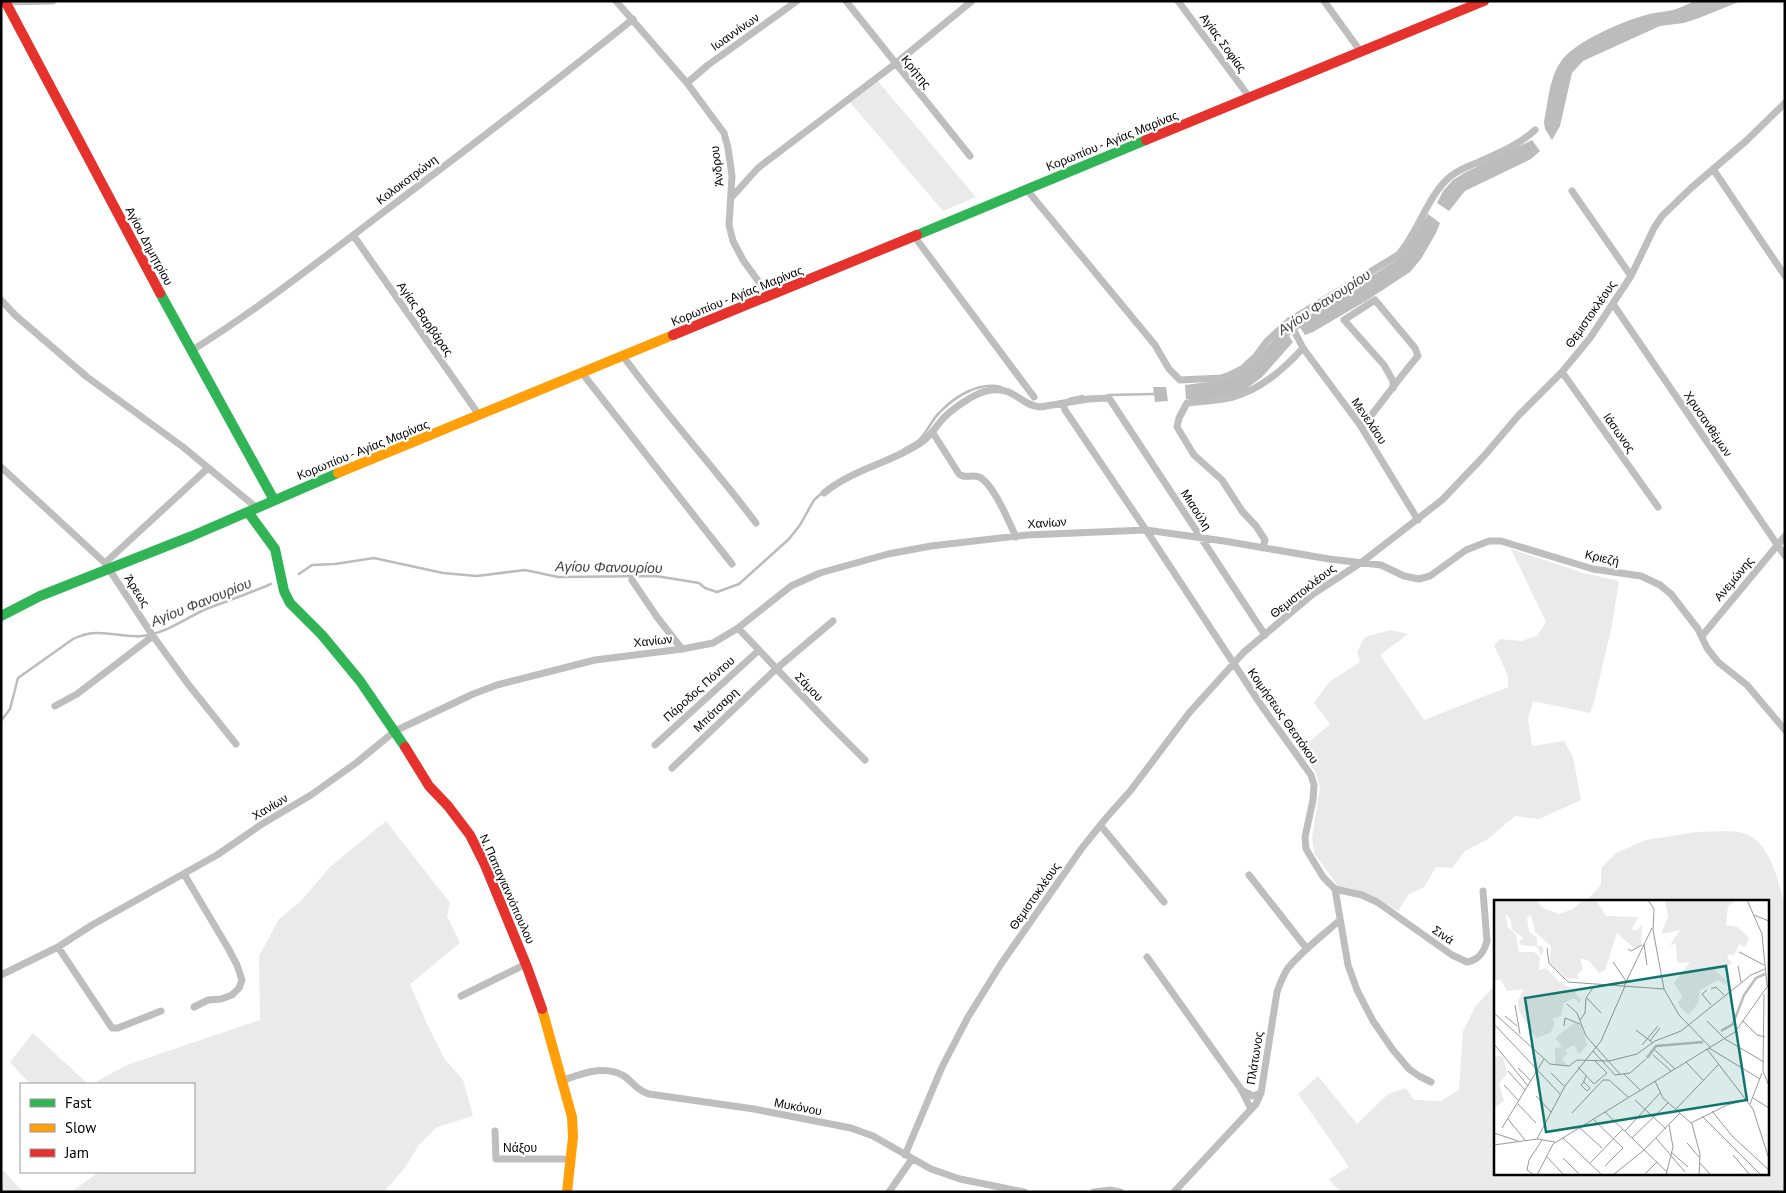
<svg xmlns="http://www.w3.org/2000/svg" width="1786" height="1193" font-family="'PT Sans',sans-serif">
<rect width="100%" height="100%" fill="#fff"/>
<!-- green -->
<path fill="#eaeaea" d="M 876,79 L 976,197 L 943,211 L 848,100 Z
M 1511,549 L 1583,573 L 1619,581 L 1612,625 L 1594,702 L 1590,713 L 1533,701 L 1528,719 L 1532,746 L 1564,741 L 1573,757 L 1581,800 L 1539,819 L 1515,816 L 1488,839 L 1465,851 L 1452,868 L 1436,867 L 1424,887 L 1409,894 L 1398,911 L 1357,890 L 1338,886 L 1314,853 L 1312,838 L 1320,787 L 1315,771 L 1299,751 L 1330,724 L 1314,703 L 1329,682 L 1360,662 L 1357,652 L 1365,637 L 1390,630 L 1408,634 L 1380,655 L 1424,720 L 1508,687 L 1508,676 L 1494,645 L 1500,639 L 1521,641 L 1537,636 L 1546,622 Z
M 386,821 L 450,903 L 447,916 L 460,943 L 410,984 L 427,1024 L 444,1058 L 463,1080 L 473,1116 L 437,1127 L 419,1145 L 406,1166 L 384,1192 L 71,1192 L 99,1172 L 194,1172 L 194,1084 L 92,1084 L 127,1065 L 260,1020 L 259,956 L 279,919 L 301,901 L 330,867 Z
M 1696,832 C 1708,832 1732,830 1743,833 C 1771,841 1779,883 1785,908 L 1785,1192 L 1340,1192 L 1329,1179 L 1349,1167 L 1298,1094 L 1318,1076 L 1357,1124 L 1388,1094 L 1406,1088 L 1414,1100 L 1441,1101 L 1459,1090 L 1463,1031 L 1475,1007 L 1495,985 L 1495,1174 L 1767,1174 L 1767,902 L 1585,902 L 1601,885 L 1601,868 L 1616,853 L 1646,840 Z
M 33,1033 L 88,1084 L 30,1084 L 10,1062 Z
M 4,1171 L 23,1192 L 1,1192 L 1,1173 Z"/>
<!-- water -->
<path fill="#bcbcbc" d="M 1695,1 L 1741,1 L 1699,18 L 1684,23 L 1660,26 L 1583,61 L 1572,73 L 1560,126 L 1552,140 L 1545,129 L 1544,122 C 1548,103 1549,79 1560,63 C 1572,42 1624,21 1646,15 C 1655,12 1664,12 1673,10 C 1680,8 1687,4 1695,1 Z
M 1532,140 L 1540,151 L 1531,159 L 1465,191 L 1449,211 L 1437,203 L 1443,191 L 1453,180 L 1464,173 Z
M 1428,214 L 1440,223 L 1436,233 L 1421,259 L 1410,272 L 1366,301 L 1313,332 L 1305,335 L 1297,323 L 1398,259 Z
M 1285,330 L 1293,342 L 1262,377 L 1245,390 L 1231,396 L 1195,400 L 1186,399 L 1185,385 L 1216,381 L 1250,366 L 1274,339 Z
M 1153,387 L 1166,387 L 1168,401 L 1155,402 Z"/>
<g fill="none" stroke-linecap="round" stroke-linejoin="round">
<!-- stream -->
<path stroke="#bcbcbc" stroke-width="2.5" d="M 1286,336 L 1302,325
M 1108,395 L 1155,394
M 1069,399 L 1083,396
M 904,449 C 908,446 914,444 918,441 C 927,433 931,421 939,413 C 954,397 979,381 1001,387
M 299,574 L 312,565 L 335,564 L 374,558 L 443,573 L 477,576 L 525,570 L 558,577 L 656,576 L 699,583 L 705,588 L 717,592 L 739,584 L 789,539 L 800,525 L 814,500 L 823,492
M 1,721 L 10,709 L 18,678 L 73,639 C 99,626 117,638 142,636 C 165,634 186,618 206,609 C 228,601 250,593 271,584"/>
<!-- street -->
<path stroke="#bebebe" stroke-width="7" d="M 616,1 L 687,83 L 724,133 L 728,148 L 732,176 L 729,225 L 733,241 L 743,260 L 769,296
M 846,1 L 970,156
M 1178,1 L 1250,98
M 1324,1 L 1361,52
M 5,2 L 53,1
M 687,83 L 708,65 L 797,1
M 1713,169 L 1785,276
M 1027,190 L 1155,345 L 1169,369 L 1180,380 L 1221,378 L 1230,375 L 1242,369 L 1256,356 L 1267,341 L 1289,321 L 1398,255 C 1419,232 1427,195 1451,176 C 1460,169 1469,166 1479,162 C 1499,153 1519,145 1535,130
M 1572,191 L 1631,276
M 731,198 L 758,168 L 895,64 L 972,1
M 353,235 L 479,415
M 914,236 L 1034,397
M 1,300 L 15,315 L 87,377 L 183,447 L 257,508
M 1613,304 L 1785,556
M 1289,321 L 1303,348 L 1360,425 L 1418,520
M 191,351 C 257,310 319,261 381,214 C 466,150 550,86 633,19
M 623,356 C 665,414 713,466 756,523
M 1562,372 L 1658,507
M 582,373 L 732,564
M 1063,404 L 1065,410 L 1146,530 L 1261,705 L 1311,775 L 1314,785 L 1313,800 L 1305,837 L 1306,849 L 1323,877 L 1335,889 L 1348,965 L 1357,990 L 1373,1021 L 1393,1050 L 1409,1069 L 1419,1076 L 1431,1082
M 1362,427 C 1381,404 1398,379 1418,356 L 1415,348 L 1375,300 L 1344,320 L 1384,365 L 1393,381 L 1393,388
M 933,433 L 959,474 L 963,476 C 968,477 974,475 979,477 C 993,483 1009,522 1016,537
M 1,467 L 105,563 L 153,636 L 188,684 L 236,744
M 824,493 C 853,469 891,463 922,442 C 930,436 934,430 940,422 C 950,410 975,392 991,390 C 1016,387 1019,405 1040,407 L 1088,399 L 1109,398 L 1265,635
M 1263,548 L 1265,540 L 1256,526 L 1242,511 L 1222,480 L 1194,455 L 1177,427 L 1179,418 L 1187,403 C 1202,401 1218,401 1233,397 C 1260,390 1285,368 1303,348
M 105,563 L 208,468
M 632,580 L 657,617 L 682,649
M 738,628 L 830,725 L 865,760
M 1702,636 L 1785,536
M 55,706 L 77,694 L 153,636
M 655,745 L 758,651
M 672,768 L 776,669 L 833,621
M 1101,826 L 1164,902
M 184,874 L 228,948 L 237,965 L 242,980 L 239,988 L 232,995 L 221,999 L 208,1000 L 194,1007
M 1249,875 L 1307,949
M 1335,889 L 1362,895 L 1377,902 L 1452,955 L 1467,962 C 1479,960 1484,952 1487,941 L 1483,891
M 58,947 L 112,1028 L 118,1028 L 161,1011
M 1147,957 L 1241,1089 L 1251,1109
M 1,975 L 58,947 L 92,925 L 217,855 L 262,824 L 311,795 L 356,763 L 395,731 L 473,694 L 497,685 L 595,660 L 682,649 L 713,643 L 738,628 L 791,586 L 820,573 L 888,554 L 931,546 L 1027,535 L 1146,530 L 1224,541 L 1329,559 L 1381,565 L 1404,576 L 1419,579 L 1430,576 L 1466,550 L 1489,541 L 1501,541 L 1593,569 L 1641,576 L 1660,585 L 1671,594 L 1698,629 L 1707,648 L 1718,662 L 1747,685 L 1785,730
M 461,996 L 526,964
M 563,1080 C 582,1074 605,1064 624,1076 C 633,1082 637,1091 649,1094 L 754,1109 L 851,1128 L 873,1136 L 931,1169 L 960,1179 L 1024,1192
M 1241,1090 L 1253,1096 L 1261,1093
M 495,1131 L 496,1159 L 571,1159
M 905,1155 L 942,1067 L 968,1017 L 1001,964 L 1082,848 L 1107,817 L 1131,790 L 1189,713 L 1244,652 L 1313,594 L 1362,562 L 1442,500 L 1484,456 L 1518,416 L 1562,372 L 1590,338 L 1631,276 L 1654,228 L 1662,216 L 1691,188 L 1746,141 L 1785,103
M 889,1192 L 912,1159
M 1094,1192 L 1110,1190 L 1120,1192
M 1174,1192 L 1256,1104 L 1261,1093 L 1277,992 C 1280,984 1283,975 1288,968 C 1303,950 1323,935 1340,920"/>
<!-- fast -->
<path stroke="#30b455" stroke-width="10" d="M 917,235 L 1146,140
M 160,293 L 274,500
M 248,512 L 275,549 L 284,591 L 290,603 L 322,635 L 360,681 L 405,747
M 1,616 L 40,596 L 192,536 L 338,473"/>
<!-- slow -->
<path stroke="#ff9f0a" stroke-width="10" d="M 338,473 L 673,335
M 542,1009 L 572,1117 L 573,1137 L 567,1192"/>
<!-- jam -->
<path stroke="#e5322d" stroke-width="10" d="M 5,1 L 160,293
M 1146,140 L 1484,1
M 673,335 L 917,235
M 405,747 L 429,786 L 448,806 L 470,835 L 485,865 L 527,967 L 542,1009"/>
</g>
<g text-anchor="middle" stroke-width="4.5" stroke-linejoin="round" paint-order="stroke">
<!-- street labels -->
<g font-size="12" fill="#000" stroke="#fff">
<text transform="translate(735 32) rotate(-35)" y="4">Ιωαννίνων</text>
<text transform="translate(1223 43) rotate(54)" y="4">Αγίας Σοφίας</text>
<text transform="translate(916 72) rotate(51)" y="4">Κρήτης</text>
<text transform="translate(1112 141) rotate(-22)" y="4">Κορωπίου - Αγίας Μαρίνας</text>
<text transform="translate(717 166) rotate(-97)" y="4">Άνδρου</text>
<text transform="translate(407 180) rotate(-37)" y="4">Κολοκοτρώνη</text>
<text transform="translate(149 246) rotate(62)" y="4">Αγίου Δημητρίου</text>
<text transform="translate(737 296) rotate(-22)" y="4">Κορωπίου - Αγίας Μαρίνας</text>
<text transform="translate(1591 314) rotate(-55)" y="4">Θεμιστοκλέους</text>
<text transform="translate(425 319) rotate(55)" y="4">Αγίας Βαρβάρας</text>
<text transform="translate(1369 421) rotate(56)" y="4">Μενελάου</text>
<text transform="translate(1708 424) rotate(56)" y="4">Χρυσανθέμων</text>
<text transform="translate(1619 433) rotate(55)" y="4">Ιάσωνος</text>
<text transform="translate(363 450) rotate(-22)" y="4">Κορωπίου - Αγίας Μαρίνας</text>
<text transform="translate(1196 510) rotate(58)" y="4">Μιαούλη</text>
<text transform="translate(1047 523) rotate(-4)" y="4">Χανίων</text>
<text transform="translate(1602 558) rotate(13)" y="4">Κριεζή</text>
<text transform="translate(1734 579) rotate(-50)" y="4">Ανεμώνης</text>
<text transform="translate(137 591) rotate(57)" y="4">Άρεως</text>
<text transform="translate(1303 591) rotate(-38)" y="4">Θεμιστοκλέους</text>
<text transform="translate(653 641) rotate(-6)" y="4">Χανίων</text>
<text transform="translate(809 687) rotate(46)" y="4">Σάμου</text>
<text transform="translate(699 689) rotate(-42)" y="4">Πάροδος Πόντου</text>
<text transform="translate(716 710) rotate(-44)" y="4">Μπότσαρη</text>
<text transform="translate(1283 716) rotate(55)" y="4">Κοιμήσεως Θεοτόκου</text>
<text transform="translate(270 807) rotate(-31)" y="4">Χανίων</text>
<text transform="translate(507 889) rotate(66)" y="4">Ν. Παπαγιαννόπουλου</text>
<text transform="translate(1035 896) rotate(-55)" y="4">Θεμιστοκλέους</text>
<text transform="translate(1443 935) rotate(35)" y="4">Σινά</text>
<text transform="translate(1255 1058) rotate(-81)" y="4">Πλάτωνος</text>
<text transform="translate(798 1107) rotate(11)" y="4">Μυκόνου</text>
<text x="520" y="1152">Νάξου</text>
</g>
<!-- water labels -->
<g font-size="14" font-style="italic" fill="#414141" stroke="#fff">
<text transform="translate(1324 302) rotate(-33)" y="5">Αγίου Φανουρίου</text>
<text transform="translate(609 567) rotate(1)" y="5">Αγίου Φανουρίου</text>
<text transform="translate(201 602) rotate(-22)" y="5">Αγίου Φανουρίου</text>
</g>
</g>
<!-- overview -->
<g transform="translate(1494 900)">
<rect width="275" height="275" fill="#fff"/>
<path d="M 0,0 L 42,0 L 49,8 L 65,14 L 79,9 L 89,0 L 103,2 L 112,16 L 144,17 L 137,30 L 143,30 L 148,24 L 147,45 L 140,48 L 123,33 L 111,70 L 105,73 L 95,61 L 86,58 L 89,69 L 83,75 L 85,79 L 72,78 L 56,63 L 57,46 L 41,32 L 37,15 L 33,18 L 35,32 L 43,37 L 43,46 L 48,46 L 50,50 L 47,56 L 44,47 L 27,45 L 25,41 L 30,38 L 18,30 L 17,19 L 11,14 L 14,27 L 22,35 L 25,52 L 40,52 L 46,57 L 45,70 L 52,68 L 67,83 L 83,91 L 81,93 L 87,100 L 86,103 L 80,98 L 70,103 L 67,116 L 58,119 L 61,124 L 56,133 L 42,138 L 25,111 L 24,101 L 30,89 L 13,91 L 6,79 L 0,82 ZM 171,0 L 242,0 L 234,6 L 232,25 L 244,27 L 255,38 L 251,47 L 245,44 L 240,55 L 235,54 L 233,58 L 238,62 L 232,68 L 227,65 L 221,70 L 233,81 L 231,85 L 224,80 L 206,90 L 205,102 L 195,115 L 186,107 L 184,102 L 189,97 L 180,83 L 196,62 L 183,63 L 182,44 L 176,45 L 186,30 L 167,34 L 174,16 ZM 80,123 L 87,124 L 93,145 L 85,154 L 80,145 L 71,150 L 74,154 L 68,158 L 73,165 L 61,164 L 61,148 L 68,147 L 61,138 ZM 4,156 L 9,157 L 13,174 L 5,184 L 10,201 L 0,208 L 0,158 Z" fill="#eaeaea"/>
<path fill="none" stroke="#bcbcbc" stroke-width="2.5" d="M 227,131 L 239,124 L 250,95 L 262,78 L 271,74M 153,158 L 162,146 L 209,142"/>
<path fill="none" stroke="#999" stroke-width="1" d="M 154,0 L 160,9 L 159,30 L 170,89 L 185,115 L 216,147M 253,0 L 268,34 L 273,86M 260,15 L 275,21M 150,44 L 153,65M 53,48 L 55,63 L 74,82 L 170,89M 134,49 L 137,51 L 148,45M 245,52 L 270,65M 119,62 L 132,81M 244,66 L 247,82M 130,86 L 158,28M 217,89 L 222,87 L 230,95M 213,90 L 208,94 L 217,105M 270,94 L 269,171 L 275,186M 93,98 L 107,113M 73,104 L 83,113 L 92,136 L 126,174M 21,105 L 26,134M 0,113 L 56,164 L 75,166 L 83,160 L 115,161 L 143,154 L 161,141 L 187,131 L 257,75 L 271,69M 11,116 L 23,126M 86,120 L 91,113 L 92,98 L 100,86M 213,121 L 231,139 L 270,162M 249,121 L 263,135 L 271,137M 0,124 L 66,194M 70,126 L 71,118 L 86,124M 142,130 L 159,143M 156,141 L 166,128M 0,144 L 34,186M 148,145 L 164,126M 215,148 L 266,179M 213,149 L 259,209 L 275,259M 161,150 L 181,169M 99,151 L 121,175 L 136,173 L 152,159M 159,155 L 177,171M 192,162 L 209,180M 84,167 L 100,184M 24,168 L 37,181M 14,171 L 31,190M 57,173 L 70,186M 130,174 L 146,190M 89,181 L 96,188 L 93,191 L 87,185 L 89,183 L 90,181 L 92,176M 161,181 L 169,198 L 198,224 L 206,254 L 205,275M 100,184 L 113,173 L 101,161M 10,185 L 25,201M 42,196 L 57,212M 259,198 L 275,208M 141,200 L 172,229M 24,204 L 42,223M 256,204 L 268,173M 182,209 L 225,164M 218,211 L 238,236 L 275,270M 111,212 L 173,272M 78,213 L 109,180 L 115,180 L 134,197M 208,216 L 267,275M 14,219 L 31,240M 99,219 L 129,248 L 111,266M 197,223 L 233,205 L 252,200M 8,228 L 50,159M 86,228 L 108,248M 131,231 L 167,192M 0,233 L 24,241M 69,238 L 108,275M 138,238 L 174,203M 162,238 L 191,272M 43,239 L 71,186 L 107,141 L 131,86M 193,243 L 205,257M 0,245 L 43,239 L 61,242M 177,252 L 194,267M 239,255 L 256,275M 52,256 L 70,275M 69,258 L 86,275M 96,263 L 129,229M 206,263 L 217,275M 40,275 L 33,270 L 35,260 L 48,240M 43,275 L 59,244 L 241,132 L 275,84M 119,275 L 150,250 L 186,213M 150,275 L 163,262M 172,275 L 179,247 L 175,225"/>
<path fill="#0f766e" fill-opacity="0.15" stroke="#0f766e" stroke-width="2.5" d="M 232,66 L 253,200 L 52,232 L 31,98 Z"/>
<rect width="275" height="275" fill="none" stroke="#000" stroke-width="2.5"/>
</g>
<!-- border -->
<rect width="1786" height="1193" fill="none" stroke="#000000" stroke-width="5"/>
<!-- legend -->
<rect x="20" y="1083" width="175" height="90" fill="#ffffff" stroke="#999999"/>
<rect x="30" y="1099" width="25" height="8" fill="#30b455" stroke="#999999"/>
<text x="65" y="1108" font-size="15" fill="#000000">Fast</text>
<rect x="30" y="1124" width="25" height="8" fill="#ff9f0a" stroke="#999999"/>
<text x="65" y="1133" font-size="15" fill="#000000">Slow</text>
<rect x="30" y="1149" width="25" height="8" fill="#e5322d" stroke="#999999"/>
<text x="65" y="1158" font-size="15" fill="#000000">Jam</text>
</svg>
